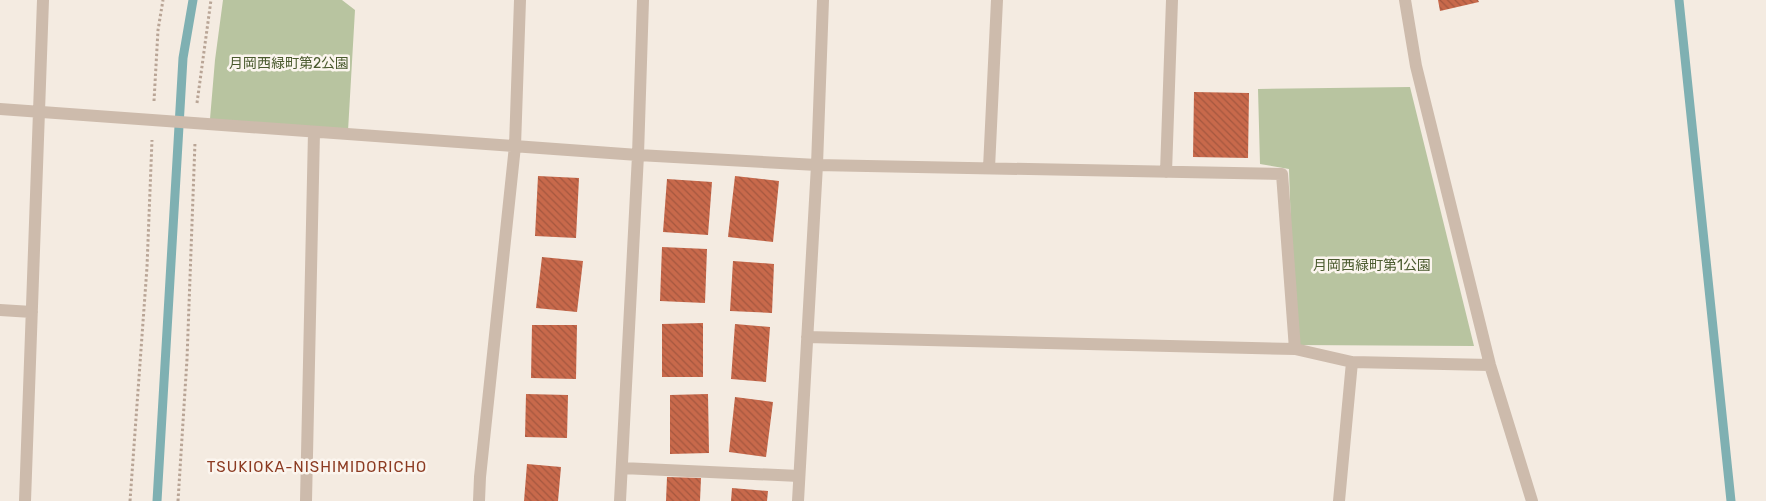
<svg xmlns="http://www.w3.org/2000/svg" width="1766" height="501" font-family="Rubik,'Noto Sans JP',sans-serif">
<defs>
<pattern id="building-back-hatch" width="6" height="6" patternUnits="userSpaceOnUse" patternTransform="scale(1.25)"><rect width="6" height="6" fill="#c8694b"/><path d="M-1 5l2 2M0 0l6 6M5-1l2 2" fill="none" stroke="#a4573f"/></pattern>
</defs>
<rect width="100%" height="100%" fill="#f4ebe1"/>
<!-- park -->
<path fill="#b8c4a0" d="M 223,0 L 342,0 L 355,10 L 348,131 L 210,119 L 215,60 Z
M 1410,87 L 1474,346 L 1295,345 L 1295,349 L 1289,169 L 1260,164 L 1258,89 Z"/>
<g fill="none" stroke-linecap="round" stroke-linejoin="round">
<!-- stream -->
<path stroke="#7fb0b2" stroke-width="9" d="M 1679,0 L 1731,501
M 157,501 L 183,58 L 193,0"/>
</g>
<!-- building -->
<path fill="url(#building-back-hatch)" d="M 1438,0 L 1478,0 L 1479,2 L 1440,11 Z
M 1194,92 L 1249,93 L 1248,158 L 1193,157 Z
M 538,176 L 579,178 L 576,238 L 535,236 Z
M 735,176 L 779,181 L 773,242 L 728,237 Z
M 667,179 L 712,182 L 708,235 L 663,232 Z
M 662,247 L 707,249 L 705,303 L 660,301 Z
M 542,257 L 583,261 L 577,312 L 536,308 Z
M 733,261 L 774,264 L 772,313 L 730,311 Z
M 703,323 L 703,377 L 662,377 L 662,324 Z
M 735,324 L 770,327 L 766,382 L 731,379 Z
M 532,325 L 577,325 L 576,379 L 531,378 Z
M 526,394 L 568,395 L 567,438 L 525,437 Z
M 708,394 L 709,453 L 670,454 L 670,395 Z
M 735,397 L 773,402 L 766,457 L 729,452 Z
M 527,464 L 561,467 L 558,501 L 524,501 Z
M 667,477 L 701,478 L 700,501 L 666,501 Z
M 732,488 L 768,491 L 767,501 L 731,501 Z"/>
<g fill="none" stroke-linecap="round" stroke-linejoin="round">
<!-- path -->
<path stroke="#b9a596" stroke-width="3" stroke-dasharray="2.5 2.5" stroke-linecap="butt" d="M 154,101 L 158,30 L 163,0
M 197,103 L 211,0
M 130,501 L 147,267 L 152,140
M 178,501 L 187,359 L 195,142"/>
<!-- minor -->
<path stroke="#cdbbac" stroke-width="12" d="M 1405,0 L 1416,66 L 1490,365 L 1532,501
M 0,109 L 638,155 L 817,165 L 1282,174 L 1295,349
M 989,168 L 997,0
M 1166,172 L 1172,0
M 0,310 L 32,312
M 807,337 L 1295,349 L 1352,362 L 1490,365
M 622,468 L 799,476
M 25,501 L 43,0
M 306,501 L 314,132
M 479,501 L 480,477 L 515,146 L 520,0
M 620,501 L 638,155 L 643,0
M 798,501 L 817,165 L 823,0
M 1339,501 L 1352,362"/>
</g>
<g text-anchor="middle" stroke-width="5" stroke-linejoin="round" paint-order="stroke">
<!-- park labels -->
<g font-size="14" fill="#4a5a2e" stroke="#fbf5ee">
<text x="289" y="68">月岡西緑町第2公園</text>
<text x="1372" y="270">月岡西緑町第1公園</text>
</g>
<!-- neighbourhood labels -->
<g font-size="15" letter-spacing="1" fill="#8c3b22" stroke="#fbf5ee">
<text x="317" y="472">TSUKIOKA-NISHIMIDORICHO</text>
</g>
</g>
</svg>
